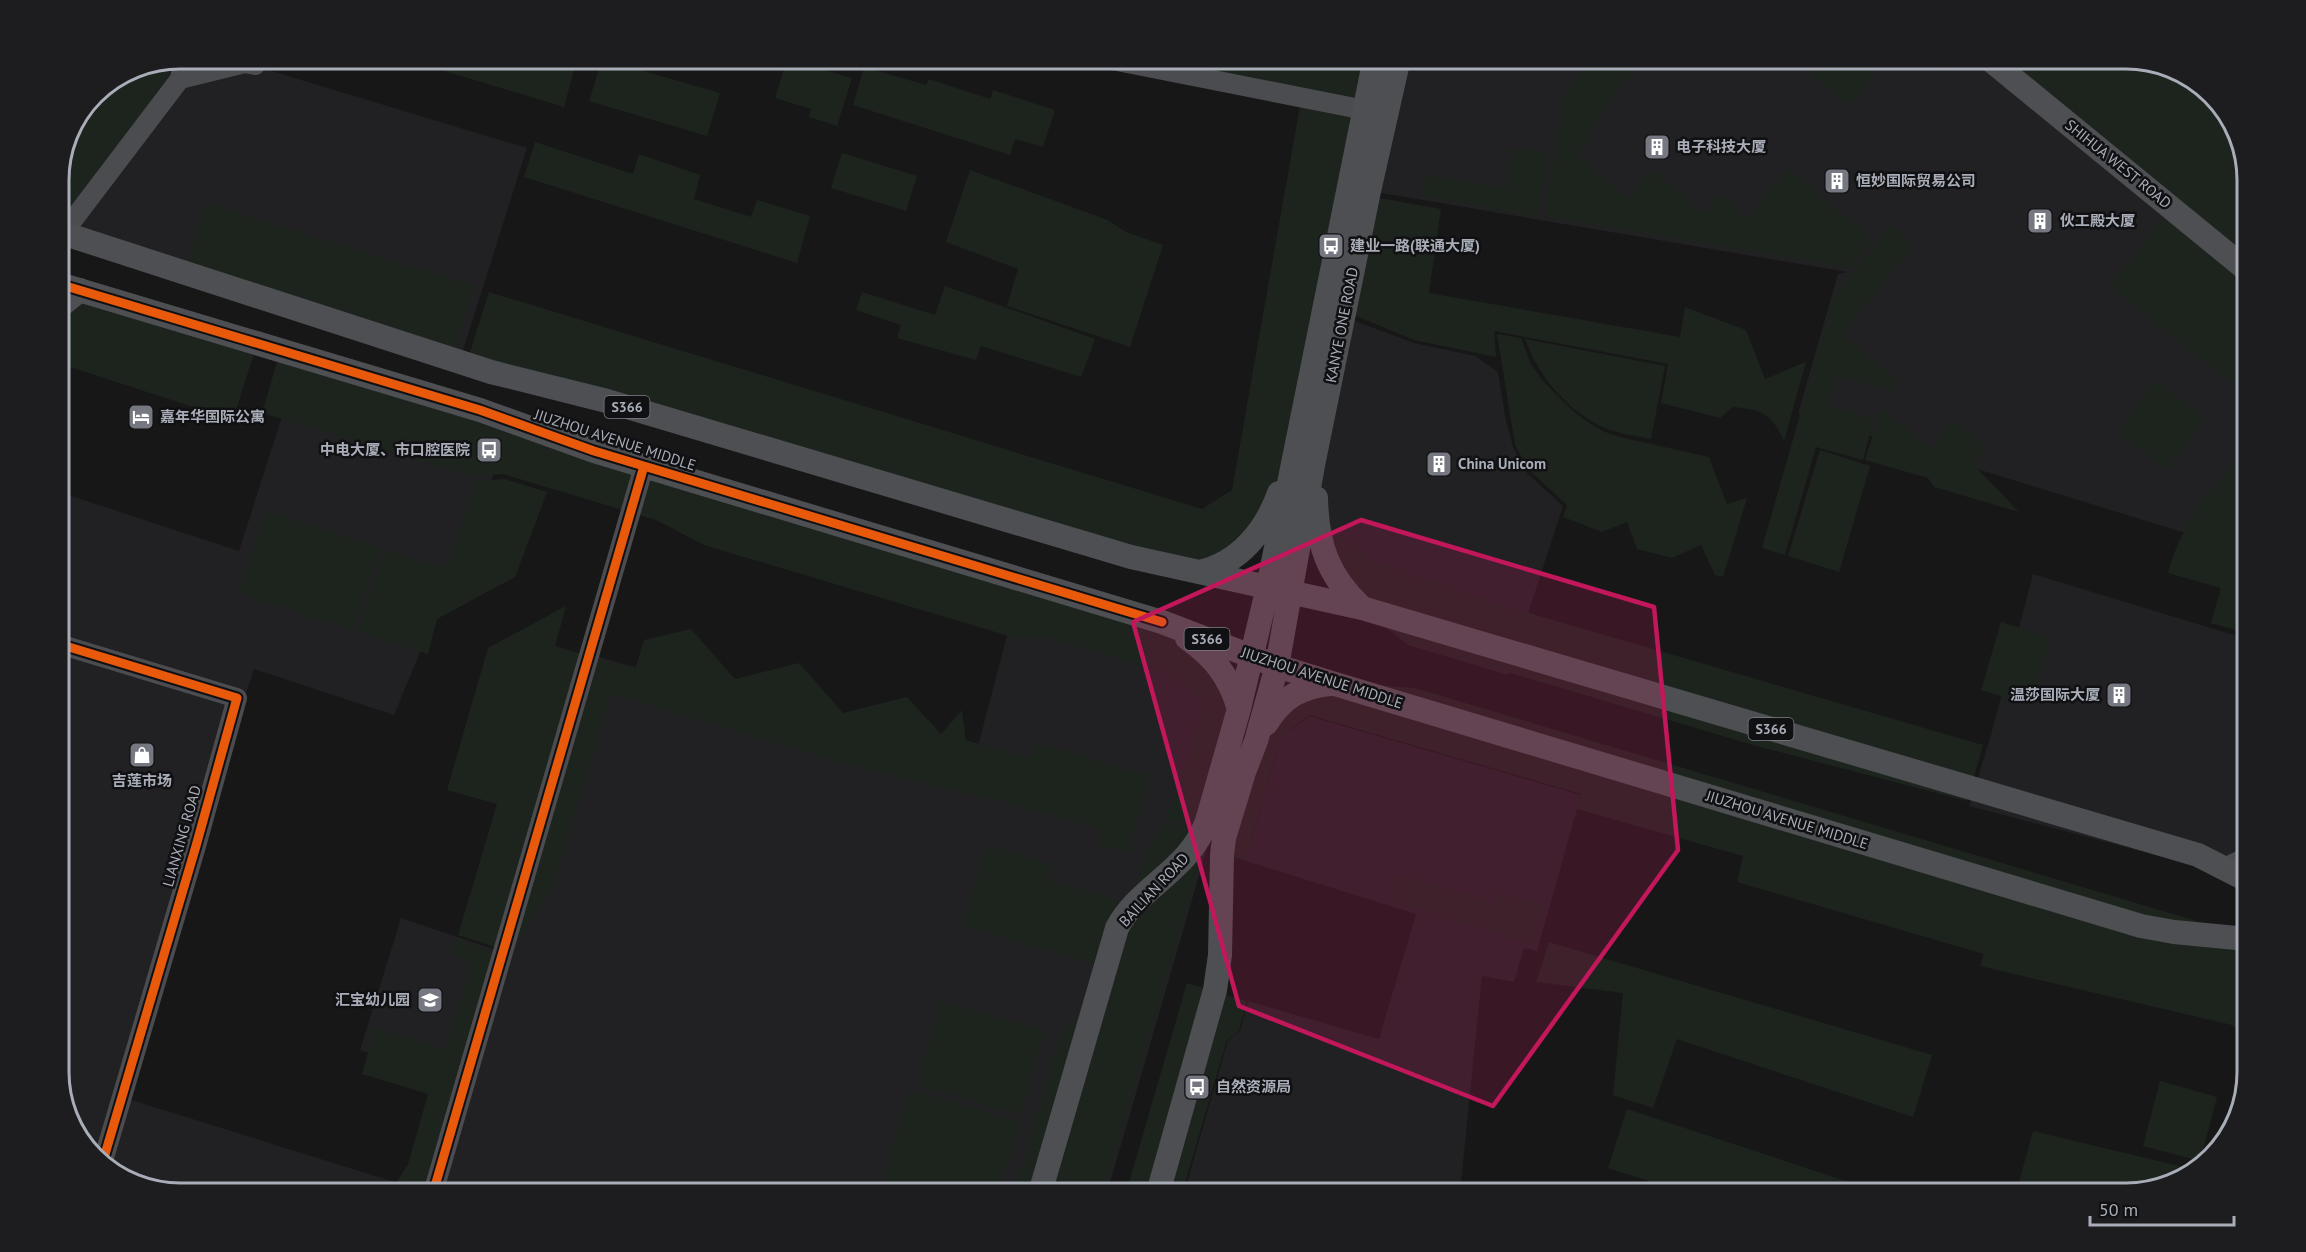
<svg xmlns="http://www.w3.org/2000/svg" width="2306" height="1252" font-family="'PT Sans','Noto Sans SC',sans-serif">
<rect width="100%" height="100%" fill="#171717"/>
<!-- built -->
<path fill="#212123" d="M 1399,59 L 1988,59 L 2247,270 L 2247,556 L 2192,535 L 1798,414 L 1838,274 L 1847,272 L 1369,191 Z
M 245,63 L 527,148 L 459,363 L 63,233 L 180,79 Z
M 1344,317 L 1414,343 L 1475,356 L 1498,372 L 1505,416 L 1513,447 L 1527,473 L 1563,506 L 1508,675 L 1408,645 L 1375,619 L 1317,516 Z
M 301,357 L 516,421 L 394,715 L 254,669 L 185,882 L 122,1097 L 430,1193 L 462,1081 L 360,1050 L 401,918 L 499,951 L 585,653 L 973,765 L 1024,571 L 1133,604 L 1240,734 L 1107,1193 L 180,1193 L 126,1181 L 79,1140 L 59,1080 L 59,492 L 239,551 Z
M 2033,574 L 2247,639 L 2247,856 L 2216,871 L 1969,806 L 1991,735 Z
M 1309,716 L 1581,795 L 1537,951 L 1524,948 L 1514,982 L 1482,976 L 1460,1193 L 1184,1193 L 1228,1040 L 1240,1031 L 1248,1001 L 1379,1039 L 1416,914 L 1246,861 L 1280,738 Z"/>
<!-- green -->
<path fill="#1d241e" d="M 1593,58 L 1644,59 L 1611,100 L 1577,156 L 1628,198 L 1652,171 L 1704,213 L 1719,195 L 1748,218 L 1788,169 L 1873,240 L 1848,268 L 1544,217 L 1564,96 Z
M 2126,58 L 2180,71 L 2227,113 L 2246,169 L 2236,182 L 2247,191 L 2247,269 L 2002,69 L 2010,59 Z
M 179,59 L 176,76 L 59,225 L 59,173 L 70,131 C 103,118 108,81 133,69 C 145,62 165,62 179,59 Z
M 441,59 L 441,58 L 577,59 L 564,107 L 438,69 Z
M 602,59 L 720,93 L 707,136 L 589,101 Z
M 787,59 L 852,78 L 837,126 L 809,117 L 811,109 L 775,98 Z
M 1129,59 L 1366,59 L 1357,102 Z
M 1854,59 L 1875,76 L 1850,107 L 1811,75 L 1824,59 Z
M 1923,59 L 1954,59 L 1940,76 Z
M 864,67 L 926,85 L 929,79 L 990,99 L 993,90 L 1055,110 L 1043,147 L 1015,139 L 1010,155 L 853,105 Z
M 1301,100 L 1357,112 L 1289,449 L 1270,503 L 1239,545 L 1192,565 L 469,355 L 489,292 L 1202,509 L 1232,490 Z
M 535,142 L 633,174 L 639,154 L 700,175 L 694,199 L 751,217 L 757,200 L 810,216 L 797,263 L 524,177 Z
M 1513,148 L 1548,154 L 1537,217 L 1422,196 L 1426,174 L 1506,189 Z
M 842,153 L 917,176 L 906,211 L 831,188 Z
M 970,170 L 1108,220 L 1126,232 L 1163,245 L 1130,347 L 1007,306 L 1018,269 L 946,242 Z
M 1374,197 L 1441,209 L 1429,293 L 1680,337 L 1685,307 L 1746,330 L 1765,379 L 1806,362 L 1784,441 C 1771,413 1763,410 1733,407 L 1720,418 L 1661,403 L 1668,364 L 1494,331 L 1496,357 L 1414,340 L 1349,313 Z
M 205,203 L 474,286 L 455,349 L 186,266 Z
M 2165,217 L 2247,282 L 2247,395 L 2110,287 Z
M 1891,226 L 1914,245 L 1842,335 L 1898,380 L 1890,391 L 1837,376 L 1829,406 L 1874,419 L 1863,460 L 1816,447 L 1785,555 L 1762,548 L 1834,296 Z
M 945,286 L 1095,339 L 1081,377 L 981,346 L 976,360 L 897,338 L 901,325 L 856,310 L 862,292 L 935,315 Z
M 85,296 L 255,350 L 233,420 L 61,364 L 59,369 L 59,315 Z
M 1497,334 L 1521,338 L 1531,364 L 1542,380 L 1574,412 L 1589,423 L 1605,432 L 1620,437 L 1709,457 L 1727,504 L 1747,498 L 1723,577 L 1715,575 L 1701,545 L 1672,558 L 1637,549 L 1627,522 L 1602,532 L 1563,517 L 1567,505 L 1529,470 L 1515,445 Z
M 1525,339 L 1665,366 L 1651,439 C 1636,436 1619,434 1605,428 C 1568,412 1538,376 1525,339 Z
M 280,352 L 1176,633 L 1230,687 L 1209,832 L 1165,818 L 1175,799 L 1203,702 L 1179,682 L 1160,670 L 1043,637 L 1022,640 L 704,545 L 656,520 L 503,474 L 474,477 L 262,413 Z
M 2156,381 L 2205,420 L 2166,469 L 2117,431 Z
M 1881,409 L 1932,448 L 1953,421 L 1986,447 L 1973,464 L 2019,512 L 1934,487 L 1928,478 L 1865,460 Z
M 2247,444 L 2247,633 L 2211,623 L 2221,588 L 2168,573 C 2180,524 2217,483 2247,444 Z
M 1820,450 L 1870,466 L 1839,572 L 1788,556 Z
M 505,479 L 547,492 L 515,577 L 437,619 L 428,654 L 357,631 L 385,550 L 447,569 L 475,481 Z
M 266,511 L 381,548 L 353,631 L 238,593 Z
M 1332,529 L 1379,563 L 1505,606 L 1983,745 L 1967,801 L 1753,745 L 1409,643 L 1376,617 L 1322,540 Z
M 566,606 L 555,646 L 635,670 L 644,640 L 691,629 L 735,679 L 799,663 L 843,713 L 907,697 L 941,734 L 962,710 L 966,740 L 1032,759 L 1037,743 L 1150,776 L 1128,853 L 1099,845 L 1102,830 L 1012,804 L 838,762 L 611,694 L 552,888 L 511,952 L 458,935 L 497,804 L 447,790 L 488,648 Z
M 2001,622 L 2051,638 L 2031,705 L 1981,690 Z
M 1364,684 L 1415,688 L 2247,936 L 2247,1041 L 2232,1025 L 1980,966 L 1984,954 L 1737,882 L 1743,856 L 1577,809 L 1581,794 L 1309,715 L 1280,738 L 1246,861 L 1223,854 L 1282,703 Z
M 1164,821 L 1208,834 L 1103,1193 L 1013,1193 L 1059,1036 L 1106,985 L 1142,863 Z
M 986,845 L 1051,864 L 1047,880 L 1119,900 L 1100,966 L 963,926 Z
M 1398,874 L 1495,903 L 1499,892 L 1544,905 L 1532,944 L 1390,901 Z
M 456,939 L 509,957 L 438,1193 L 390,1193 L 408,1164 L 428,1094 L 362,1074 L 375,1028 L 445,1050 L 472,962 L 451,955 Z
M 1549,942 L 1932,1055 L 1913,1117 L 1677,1039 L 1653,1108 L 1613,1095 L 1623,993 L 1536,982 Z
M 1187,983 L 1247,1001 L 1239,1031 L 1227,1040 L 1182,1193 L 1126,1193 Z
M 941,1001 L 1044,1031 L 1020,1115 L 917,1085 Z
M 2160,1081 L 2217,1097 L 2200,1161 L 2143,1146 Z
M 910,1089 L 1020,1122 L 999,1193 L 879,1193 Z
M 1627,1109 L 1852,1183 L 1848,1193 L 1686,1193 L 1608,1168 Z
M 2033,1131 L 2196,1170 L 2193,1173 L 2126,1193 L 2016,1193 Z"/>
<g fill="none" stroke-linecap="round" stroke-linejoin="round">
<!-- minor -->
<path stroke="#4b4c50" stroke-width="20" d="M 1102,58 L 1365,110
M 180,79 L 245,63 L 255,65 L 259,58
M 63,233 L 180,79 L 184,58
M 59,644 L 237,698 L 196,846 L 103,1161
M 2222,869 L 2247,857
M 433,1193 L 644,466"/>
<!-- major -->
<path stroke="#4d4f52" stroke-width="24" d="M 1988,58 L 2247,270
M 59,232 L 491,372 L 607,401 L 1131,557 L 1362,608 L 2198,855 L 2247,880
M 59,284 L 480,410 L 594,451 L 1162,622 L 1277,666 L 1335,684 L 2141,926 L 2174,932 L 2247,939
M 59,307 L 80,290
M 1316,498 C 1317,545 1328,576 1362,608
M 1199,572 C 1239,564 1266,530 1279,493
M 1187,638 C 1215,658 1229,676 1239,709
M 1266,724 C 1282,698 1300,687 1330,684
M 1040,1193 L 1117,928 C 1139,886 1189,871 1207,821 L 1239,709 L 1268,587 L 1375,58
M 1158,1193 L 1215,990 L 1220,955 L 1222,855 L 1224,838 L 1244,772 L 1256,741 L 1277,666 L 1314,460 L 1369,191 L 1399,58"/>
<!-- cycleway casing -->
<g stroke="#111113" stroke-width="13">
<path id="cycleway" d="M 59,284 L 480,410 L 594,451 L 1162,622
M 59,644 L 237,698 L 196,846 L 103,1161
M 433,1193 L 644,466"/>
</g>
<!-- cycleway -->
<use href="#cycleway" stroke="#e8590c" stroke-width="9"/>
</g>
<!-- marked area -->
<path fill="#c2185b" fill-opacity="0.2" stroke="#c2185b" stroke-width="4.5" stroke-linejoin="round" d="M 1361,520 L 1654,607 L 1678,850 L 1493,1106 L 1239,1006 L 1133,622 Z"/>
<!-- icons -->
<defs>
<g id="building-square" transform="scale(1.35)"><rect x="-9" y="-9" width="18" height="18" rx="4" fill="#757880" stroke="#111113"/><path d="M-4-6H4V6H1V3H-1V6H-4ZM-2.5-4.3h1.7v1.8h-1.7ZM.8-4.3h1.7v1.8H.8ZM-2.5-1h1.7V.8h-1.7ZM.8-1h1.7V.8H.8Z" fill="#fff"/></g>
<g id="bus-square" transform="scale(1.35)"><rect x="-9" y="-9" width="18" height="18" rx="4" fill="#757880" stroke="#111113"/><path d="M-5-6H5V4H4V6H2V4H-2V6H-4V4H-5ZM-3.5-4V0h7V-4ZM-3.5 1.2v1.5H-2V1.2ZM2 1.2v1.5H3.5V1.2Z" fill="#fff"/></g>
<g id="hotel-square" transform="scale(1.35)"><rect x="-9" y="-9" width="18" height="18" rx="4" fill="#757880" stroke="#111113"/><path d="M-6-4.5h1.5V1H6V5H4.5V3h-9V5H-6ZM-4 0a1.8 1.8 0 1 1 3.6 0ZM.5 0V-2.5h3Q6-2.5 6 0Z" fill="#fff"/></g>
<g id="shop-square" transform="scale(1.35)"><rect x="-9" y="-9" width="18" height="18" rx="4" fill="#757880" stroke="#111113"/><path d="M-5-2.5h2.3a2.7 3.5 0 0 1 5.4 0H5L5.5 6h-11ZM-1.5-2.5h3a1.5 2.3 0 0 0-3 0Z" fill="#fff"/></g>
<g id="school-square" transform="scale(1.35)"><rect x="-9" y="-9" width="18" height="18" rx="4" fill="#757880" stroke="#111113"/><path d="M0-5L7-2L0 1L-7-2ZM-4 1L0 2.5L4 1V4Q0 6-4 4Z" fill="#fff"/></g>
</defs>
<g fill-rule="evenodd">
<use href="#building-square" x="1657" y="147"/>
<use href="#building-square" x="1837" y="181"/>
<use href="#building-square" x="2040" y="221"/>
<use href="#bus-square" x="1331" y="246"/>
<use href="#hotel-square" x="141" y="417"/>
<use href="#bus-square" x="489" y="450"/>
<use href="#building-square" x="1439" y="464"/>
<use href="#building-square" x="2119" y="695"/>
<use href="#shop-square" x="142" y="755"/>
<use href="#school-square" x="430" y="1000"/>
<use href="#bus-square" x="1197" y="1087"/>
</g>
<g text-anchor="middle" stroke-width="5" stroke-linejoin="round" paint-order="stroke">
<!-- shield labels -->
<g fill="#111113" stroke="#7b7e86" stroke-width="1.5">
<rect x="604.5" y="396" width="45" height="22" rx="4.5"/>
<rect x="1184.5" y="628" width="45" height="22" rx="4.5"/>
<rect x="1748.5" y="718" width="45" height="22" rx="4.5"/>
</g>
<g font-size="14" font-weight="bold" fill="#a8adb8">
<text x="627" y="412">S366</text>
<text x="1207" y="644">S366</text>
<text x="1771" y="734">S366</text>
</g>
<!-- poi labels -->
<g font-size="15" font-weight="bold" fill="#a8adb8" stroke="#111113" text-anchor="start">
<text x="1676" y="152">电子科技大厦</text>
<text x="1856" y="186">恒妙国际贸易公司</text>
<text x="2060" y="226">伙工殿大厦</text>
<text x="1350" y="251">建业一路(联通大厦)</text>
<text x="160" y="422">嘉年华国际公寓</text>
<text x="470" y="455" text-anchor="end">中电大厦、市口腔医院</text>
<text x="1458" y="469">China Unicom</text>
<text x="2100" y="700" text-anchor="end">温莎国际大厦</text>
<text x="142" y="786" text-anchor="middle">吉莲市场</text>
<text x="410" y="1005" text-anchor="end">汇宝幼儿园</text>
<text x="1216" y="1092">自然资源局</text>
</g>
<!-- street labels -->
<g font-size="15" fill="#a8adb8" stroke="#111113">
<text transform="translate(2118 164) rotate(39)" y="5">SHIHUA WEST ROAD</text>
<text transform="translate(1342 325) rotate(-79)" y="5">KANYE ONE ROAD</text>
<text transform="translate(615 440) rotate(18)" y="5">JIUZHOU AVENUE MIDDLE</text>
<text transform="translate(1322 678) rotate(18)" y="5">JIUZHOU AVENUE MIDDLE</text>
<text transform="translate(1787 820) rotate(17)" y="5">JIUZHOU AVENUE MIDDLE</text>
<text transform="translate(182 836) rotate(-74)" y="5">LIANXING ROAD</text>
<text transform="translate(1154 890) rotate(-47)" y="5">BAILIAN ROAD</text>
</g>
</g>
<!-- crop -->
<path d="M0 0H2306V1252H0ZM180 69H2126A111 111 0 0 1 2237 180V1072A111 111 0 0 1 2126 1183H180A111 111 0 0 1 69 1072V180A111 111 0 0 1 180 69Z" fill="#1d1d20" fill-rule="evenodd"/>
<path fill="none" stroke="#a8adb8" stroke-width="3" d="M180 69H2126A111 111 0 0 1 2237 180V1072A111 111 0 0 1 2126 1183H180A111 111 0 0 1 69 1072V180A111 111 0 0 1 180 69Z"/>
<!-- scale -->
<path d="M2090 1216v9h144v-9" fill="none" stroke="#a8adb8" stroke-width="3"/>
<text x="2099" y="1216" font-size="18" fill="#a8adb8" stroke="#111113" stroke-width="4.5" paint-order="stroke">50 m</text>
</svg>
